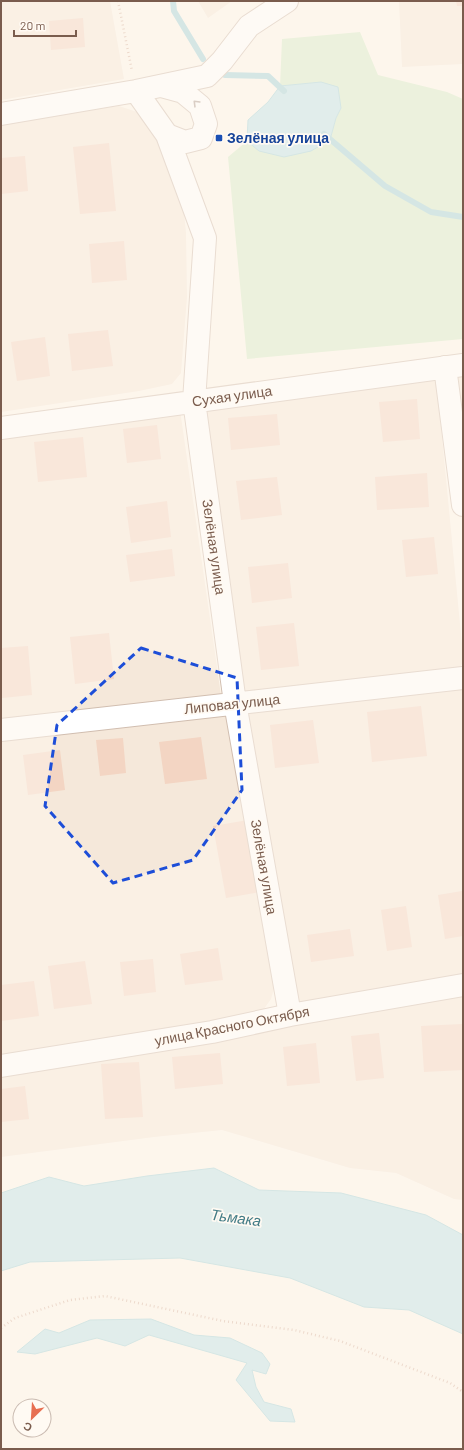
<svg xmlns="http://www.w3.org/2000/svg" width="464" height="1450" font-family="Barlow,sans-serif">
<rect width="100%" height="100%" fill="#fdf6ec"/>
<!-- residential -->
<path fill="#f5e8da" d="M 1,1 L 110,1 L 124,79 L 1,100 Z
M 198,1 L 232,1 L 208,18 Z
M 399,1 L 463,1 L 463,64 L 402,67 Z
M 119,106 L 143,114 L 181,181 L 186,233 L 187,297 L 181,373 L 172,384 L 139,391 L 1,412 L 1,123 Z
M 463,373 L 463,448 L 452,374 Z
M 436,375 L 463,655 L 463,661 L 459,670 L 242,695 L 202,402 Z
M 179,403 L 221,695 L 1,723 L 1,429 Z
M 463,687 L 463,975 L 297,1003 L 246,713 Z
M 212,713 L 230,716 L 279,971 L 271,999 L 261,1013 L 1,1056 L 1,740 Z
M 463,996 L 463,1200 L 454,1199 L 396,1173 L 350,1168 L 222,1130 L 154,1137 L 1,1157 L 1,1074 L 287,1027 Z"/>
<!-- green -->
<path fill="#d8ecc9" d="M 360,32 L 378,75 L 447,92 L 463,99 L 463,339 L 247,359 L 228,157 L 247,141 L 259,151 L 330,140 L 336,118 L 341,108 L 321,82 L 280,86 L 282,39 Z"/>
<!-- water -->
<path fill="#bfe3e8" stroke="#a5d3da" d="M 321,82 L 338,87 L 341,108 L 336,118 L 330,140 L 311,151 L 284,157 L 259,151 L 247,141 L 248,120 L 268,102 L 280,86 Z
M 214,1168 L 259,1190 L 341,1193 L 426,1215 L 463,1235 L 463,1334 L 409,1310 L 364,1307 L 290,1278 L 180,1258 L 30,1262 L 1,1271 L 1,1193 L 49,1177 L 84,1186 L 147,1176 Z
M 151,1319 L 194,1335 L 230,1338 L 262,1353 L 270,1364 L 266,1374 L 252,1370 L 256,1387 L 264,1402 L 291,1409 L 295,1422 L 270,1421 L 236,1380 L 247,1363 L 149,1335 L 125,1346 L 97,1338 L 35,1354 L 17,1352 L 45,1329 L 59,1333 L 90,1320 Z"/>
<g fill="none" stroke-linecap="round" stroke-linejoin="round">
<!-- stream -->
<path stroke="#a5d3da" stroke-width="6" d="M 173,1 L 174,11 L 203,59
M 225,75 L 268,76 L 284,91
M 324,134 L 385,186 L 431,212 L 463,217"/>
</g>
<!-- building -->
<path fill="#f3d5c3" d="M 456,1 L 463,1 L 463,6 L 457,6 Z
M 83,18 L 85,47 L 51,50 L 49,21 Z
M 109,143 L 116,211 L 80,214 L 73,147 Z
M 25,156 L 28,191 L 1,194 L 1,158 Z
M 124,241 L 127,280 L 92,283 L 89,244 Z
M 108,330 L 113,366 L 72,371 L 68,334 Z
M 45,337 L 50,376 L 17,381 L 11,342 Z
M 417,399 L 420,439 L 383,442 L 379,402 Z
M 277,414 L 280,445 L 231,450 L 228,418 Z
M 157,425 L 161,459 L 127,463 L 123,429 Z
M 83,437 L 87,477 L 38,482 L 34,442 Z
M 427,473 L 429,507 L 377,510 L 375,477 Z
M 277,477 L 282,515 L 241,520 L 236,481 Z
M 167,501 L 171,537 L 131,543 L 126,507 Z
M 434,537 L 438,574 L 406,577 L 402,540 Z
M 172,549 L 175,576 L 130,582 L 126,555 Z
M 288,563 L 292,598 L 252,603 L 248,567 Z
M 294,623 L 299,666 L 261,670 L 256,627 Z
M 109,633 L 114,679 L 75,684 L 70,637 Z
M 28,646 L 32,695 L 2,698 L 1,648 Z
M 421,706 L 427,756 L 372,762 L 367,712 Z
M 313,720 L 319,763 L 275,768 L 270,725 Z
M 201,737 L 207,779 L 165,784 L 159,742 Z
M 123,738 L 126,773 L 100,776 L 96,740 Z
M 60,750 L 65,790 L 28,795 L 23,755 Z
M 248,820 L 260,892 L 226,898 L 213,826 Z
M 462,891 L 463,936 L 445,939 L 438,895 Z
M 406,906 L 412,947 L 387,951 L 381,910 Z
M 350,929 L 354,956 L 311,962 L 307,935 Z
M 218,948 L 223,980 L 185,985 L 180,954 Z
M 153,959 L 156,992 L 124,996 L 120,962 Z
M 85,961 L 92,1004 L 54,1009 L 48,966 Z
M 34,981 L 39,1016 L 1,1021 L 1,985 Z
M 462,1024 L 463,1070 L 424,1072 L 421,1026 Z
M 379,1033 L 384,1078 L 356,1081 L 351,1036 Z
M 316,1043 L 320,1083 L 287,1086 L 283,1047 Z
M 220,1053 L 223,1084 L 175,1089 L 172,1057 Z
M 139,1062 L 143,1117 L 105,1119 L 101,1064 Z
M 25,1086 L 29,1119 L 1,1122 L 1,1089 Z"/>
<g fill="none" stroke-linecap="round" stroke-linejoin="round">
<!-- minor casing -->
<g stroke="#d1beb0" stroke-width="24">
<path id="minor" d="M 161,86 L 183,92 L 200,106 L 206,124 L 201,138 L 185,142 L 167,135
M 136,91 L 167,135 L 205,238 L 194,401 L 235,703 L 290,1015
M 1,114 L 136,91 L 207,76 L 222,61 L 249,26 L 287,1
M 445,367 L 463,505
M 1,428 L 463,365
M 1,730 L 463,678
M 1,1066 L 212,1032 L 290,1015 L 463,985"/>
</g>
<!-- path -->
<path stroke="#d9b8a5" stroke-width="2.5" stroke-dasharray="1 3" stroke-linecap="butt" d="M 118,1 L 132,71
M 1,1328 L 15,1318 L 70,1300 L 105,1296 L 223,1321 L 294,1330 L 340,1341 L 450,1383 L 463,1392"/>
<!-- minor -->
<use href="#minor" stroke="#fff" stroke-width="22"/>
</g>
<!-- one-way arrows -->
<defs><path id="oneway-chevron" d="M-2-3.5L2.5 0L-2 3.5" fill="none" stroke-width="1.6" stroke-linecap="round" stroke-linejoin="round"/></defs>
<use stroke="#af9d94" href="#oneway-chevron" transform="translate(196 103) rotate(-135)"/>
<!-- marked area -->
<path d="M0 0H464V1450H0ZM 141,648 L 237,678 L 242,790 L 193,860 L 113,883 L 45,806 L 57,725 Z" fill="#fdf6ec" fill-opacity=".55" fill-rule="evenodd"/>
<path fill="none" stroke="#1d4ed8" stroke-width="3" stroke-dasharray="8 5" stroke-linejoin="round" d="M 141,648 L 237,678 L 242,790 L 193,860 L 113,883 L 45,806 L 57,725 Z"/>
<!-- markers -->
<rect fill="#1a4fb4" stroke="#fffaf3" stroke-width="1.5" x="215" y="134" width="8" height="8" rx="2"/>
<g text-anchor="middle" stroke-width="3.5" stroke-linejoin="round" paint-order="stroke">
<!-- transit labels -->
<g font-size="14" font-weight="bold" fill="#164399" stroke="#fffaf3" text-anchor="start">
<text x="227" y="143">Зелёная улица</text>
</g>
<!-- street labels -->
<g font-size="14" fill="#7a5c4d" stroke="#fffaf3">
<text transform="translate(232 396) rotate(-8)" y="5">Сухая улица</text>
<text transform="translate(214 547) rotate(82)" y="5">Зелёная улица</text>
<text transform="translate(232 704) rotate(-6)" y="5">Липовая улица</text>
<text transform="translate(264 867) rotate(80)" y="5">Зелёная улица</text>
<text transform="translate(232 1026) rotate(-11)" y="5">улица Красного Октября</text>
</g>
<!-- water labels -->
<g font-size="15" font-style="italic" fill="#437c86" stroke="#fffaf3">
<text transform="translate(236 1218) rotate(8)" y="5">Тьмака</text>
</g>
</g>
<!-- border -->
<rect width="464" height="1450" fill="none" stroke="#7a5c4d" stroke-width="4"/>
<!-- north arrow -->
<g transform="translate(32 1418) rotate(205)"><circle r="19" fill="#fffaf3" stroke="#cabbb1"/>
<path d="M0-3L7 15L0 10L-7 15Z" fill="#e76f51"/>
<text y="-6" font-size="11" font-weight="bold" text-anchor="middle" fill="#7a5c4d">С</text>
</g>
<!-- scale -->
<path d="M14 30v6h62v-6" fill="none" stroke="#7a5c4d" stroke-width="2"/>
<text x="20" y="30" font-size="12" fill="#7a5c4d" stroke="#fffaf3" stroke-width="3" paint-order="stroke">20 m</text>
</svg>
